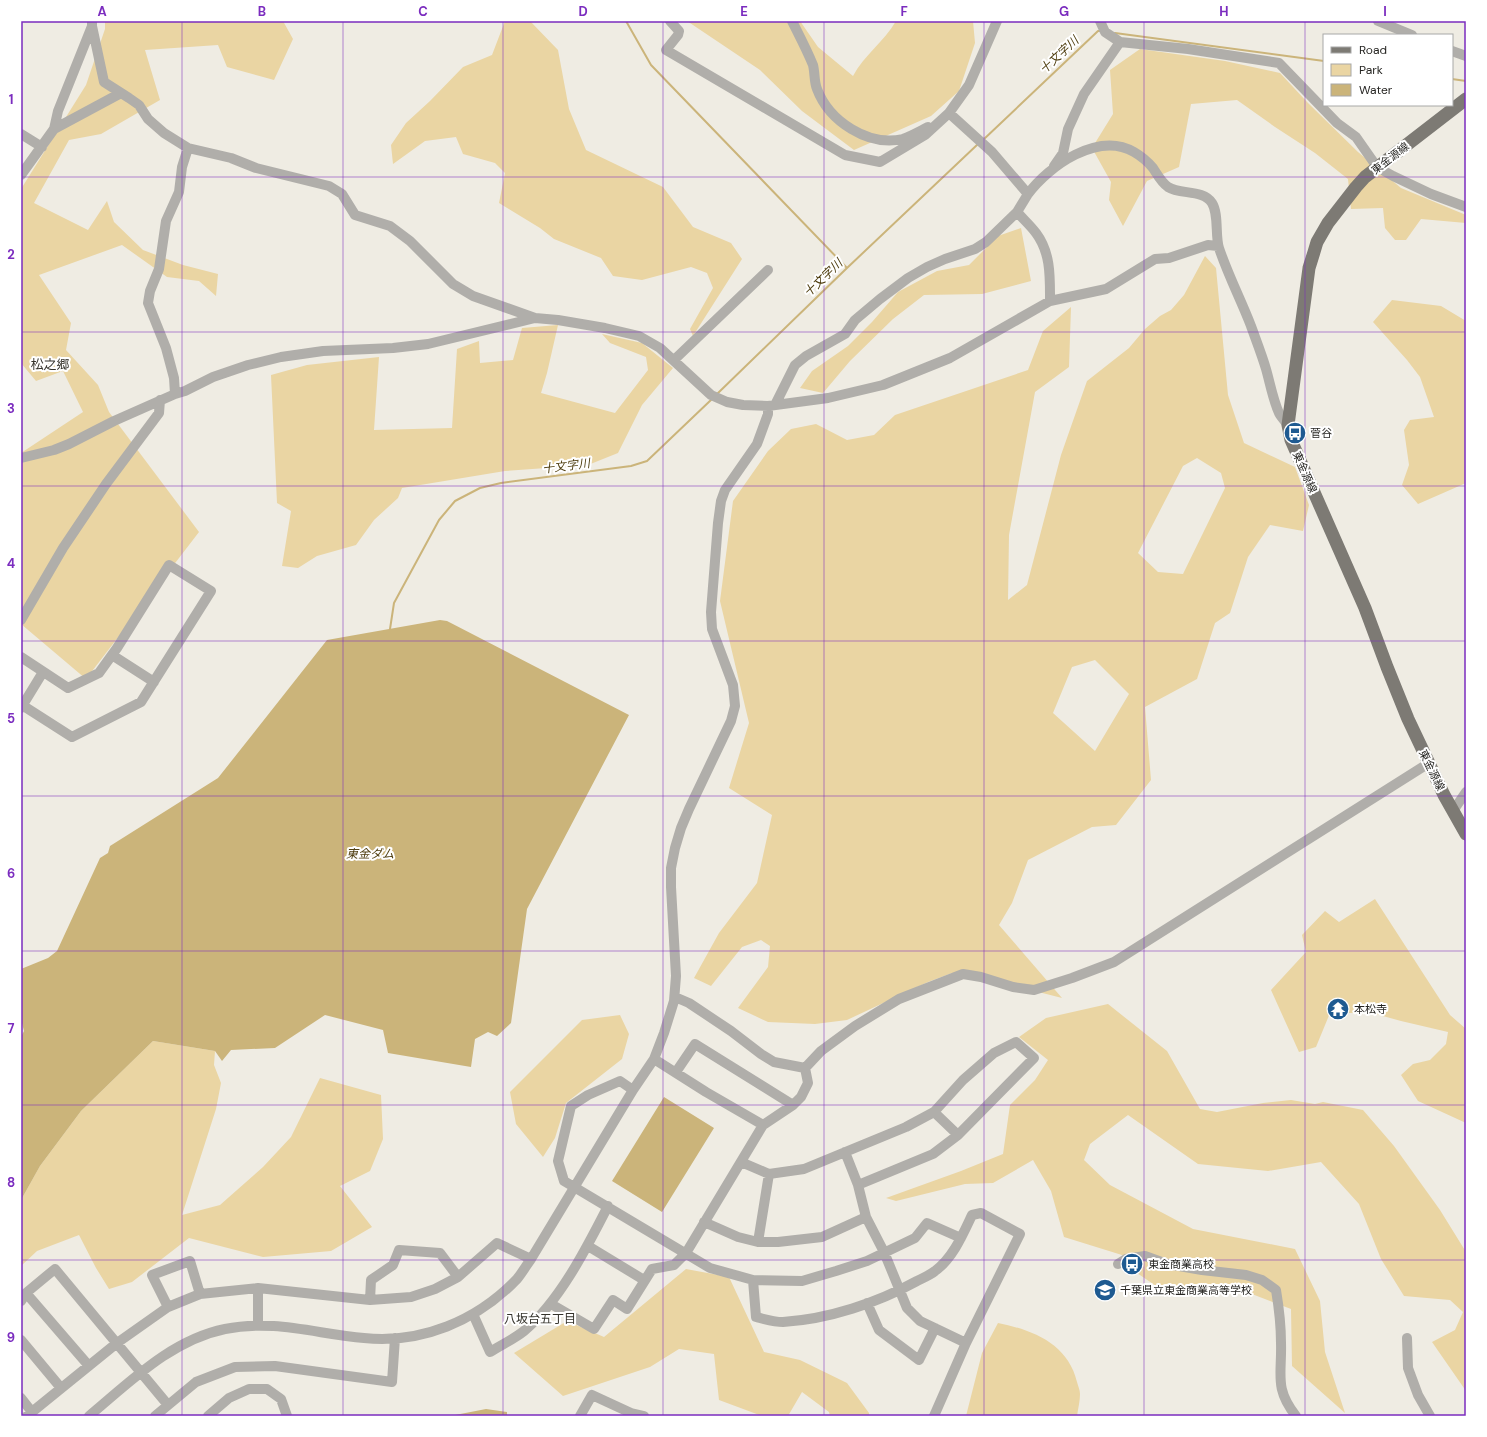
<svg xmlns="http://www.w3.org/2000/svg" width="1487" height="1437" font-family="'DM Sans','Noto Sans JP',sans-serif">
<rect width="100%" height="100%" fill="#efece3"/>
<!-- green -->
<path fill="#ead5a3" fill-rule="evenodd" d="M 105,21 L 283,21 L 293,39 L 274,80 L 227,67 L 218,45 L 145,50 L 160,100 L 101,134 L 69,140 L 34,203 L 88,230 L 107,201 L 114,222 L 143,250 L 183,265 L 218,274 L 216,296 L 199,281 L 167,277 L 122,245 L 39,275 L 71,323 L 66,350 L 98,385 L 109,412 L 199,532 L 86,679 L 21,624 L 21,453 L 83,412 L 63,371 L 36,381 L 21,363 L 21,189 L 86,85 L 105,29 Z
M 505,21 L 530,21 L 558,50 L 569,109 L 586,150 L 663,187 L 693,227 L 731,243 L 742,259 L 693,336 L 690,329 L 713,288 L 707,273 L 691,267 L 642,280 L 613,276 L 601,258 L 554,239 L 540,228 L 499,203 L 505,173 L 495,163 L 463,154 L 456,137 L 425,141 L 393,164 L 391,145 L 406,123 L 430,101 L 463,67 L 492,55 Z
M 687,21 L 800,21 L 818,47 L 853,76 C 864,55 884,42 896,21 L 973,21 L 975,43 L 959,91 L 931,116 L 854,150 L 802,111 L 760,70 Z
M 1140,49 L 1225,61 L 1280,73 L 1308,103 L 1358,152 L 1401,188 L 1466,215 L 1466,223 L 1421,219 L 1406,240 L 1395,240 L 1385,228 L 1383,208 L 1351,209 L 1348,179 L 1315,153 L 1275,127 L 1237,100 L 1191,104 L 1179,167 L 1147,181 L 1123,226 L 1109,200 L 1111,182 L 1092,148 L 1113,114 L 1110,70 Z
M 1021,228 L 1031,281 L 982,294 L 924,295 L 893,319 L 850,361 L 823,393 L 800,388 L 812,371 L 848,346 L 872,322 L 898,292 L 937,271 L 969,265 L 998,236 Z
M 1205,256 L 1216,268 L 1228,395 L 1244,443 L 1295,467 L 1309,505 L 1303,531 L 1270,525 L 1248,557 L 1230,613 L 1215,623 L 1197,679 L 1145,707 L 1151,780 L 1116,825 L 1092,827 L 1028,860 L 1012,903 L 999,925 L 1062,998 L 1007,984 L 952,973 L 928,982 L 847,1020 L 815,1024 L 768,1022 L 738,1008 L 768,967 L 770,946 L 761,940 L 742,947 L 711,986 L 694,978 L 719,933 L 757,883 L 772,815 L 729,788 L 749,723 L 720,601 L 733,501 L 768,451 L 791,429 L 816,424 L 847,440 L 874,435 L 895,415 L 1028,370 L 1043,331 L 1071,307 L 1069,367 L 1035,392 L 1009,535 L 1008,600 L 1027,585 L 1061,455 L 1087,381 L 1129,348 L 1145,329 L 1160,316 L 1171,310 L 1184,295 ZM 1197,458 L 1221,473 L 1225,488 L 1183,574 L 1158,572 L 1138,553 L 1183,466 ZM 1095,660 L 1129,694 L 1095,751 L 1053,713 L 1072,667 Z
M 1392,300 L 1441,306 L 1466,321 L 1466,483 L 1418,504 L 1402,485 L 1409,465 L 1404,430 L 1410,420 L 1434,417 L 1420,377 L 1407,360 L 1373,322 Z
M 558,325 L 547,373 L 541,393 L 615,413 L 648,370 L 646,357 L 610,343 L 602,334 L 642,343 L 673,368 L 642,405 L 618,453 L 588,465 L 505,471 L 402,488 L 398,498 L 374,520 L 356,545 L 317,556 L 298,568 L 282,566 L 291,511 L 277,503 L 271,375 L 307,365 L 379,357 L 374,430 L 452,428 L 457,349 L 479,341 L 480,363 L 513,360 L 522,328 Z
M 1375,899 L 1450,1015 L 1466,1029 L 1466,1123 L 1418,1101 L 1401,1075 L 1413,1064 L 1430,1060 L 1446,1044 L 1448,1032 L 1401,1021 L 1372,1013 L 1330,1013 L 1316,1047 L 1299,1052 L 1271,990 L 1306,952 L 1302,935 L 1325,911 L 1339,922 Z
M 1108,1004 L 1167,1051 L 1200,1109 L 1217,1112 L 1263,1103 L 1291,1100 L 1315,1104 L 1323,1102 L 1363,1110 L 1394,1146 L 1440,1210 L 1466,1252 L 1466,1391 L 1432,1342 L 1455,1330 L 1463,1312 L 1450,1300 L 1404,1296 L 1381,1259 L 1359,1204 L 1321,1162 L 1268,1171 L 1198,1164 L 1128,1115 L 1090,1144 L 1084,1160 L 1110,1185 L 1193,1229 L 1295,1249 L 1320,1301 L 1325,1352 L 1345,1413 L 1292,1366 L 1291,1309 L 1244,1291 L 1159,1288 L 1137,1273 L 1138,1260 L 1064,1237 L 1051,1191 L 1033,1160 L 993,1183 L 965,1184 L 896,1201 L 886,1198 L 961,1171 L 1003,1154 L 1010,1105 L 1035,1080 L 1048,1060 L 1019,1037 L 1046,1018 Z
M 620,1015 L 629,1034 L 622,1059 L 566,1103 L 555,1138 L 543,1157 L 516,1124 L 510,1092 L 582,1020 Z
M 153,1041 L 215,1051 L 214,1065 L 221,1083 L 216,1109 L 182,1215 L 220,1205 L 263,1167 L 291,1137 L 320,1078 L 381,1095 L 383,1139 L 370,1171 L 340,1186 L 372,1227 L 331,1251 L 263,1257 L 189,1238 L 132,1282 L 109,1289 L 96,1268 L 79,1235 L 37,1251 L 21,1266 L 21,1200 L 40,1166 L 81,1111 Z
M 686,1269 L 729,1277 L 764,1352 L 800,1360 L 847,1383 L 869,1413 L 869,1416 L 830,1416 L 829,1412 L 802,1392 L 788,1416 L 762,1416 L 719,1400 L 714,1354 L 679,1349 L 650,1367 L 563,1396 L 514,1353 L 567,1321 L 604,1337 Z
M 998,1323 C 1033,1330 1068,1344 1077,1382 C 1078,1386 1080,1390 1080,1394 C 1080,1401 1078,1409 1077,1416 L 966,1416 L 982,1353 Z"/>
<!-- water -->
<path fill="#cbb47a" d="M 440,620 L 447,621 L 629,715 L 527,909 L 511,1023 L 497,1036 L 488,1032 L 475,1039 L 471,1067 L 388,1053 L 383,1030 L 325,1015 L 275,1048 L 231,1050 L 222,1061 L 215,1051 L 153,1041 L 81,1111 L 40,1166 L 21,1200 L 21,1037 L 24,1031 L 21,1019 L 21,969 L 48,958 L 57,951 L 100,858 L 108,853 L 110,846 L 218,778 L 327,640 Z
M 664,1097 L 714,1128 L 662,1212 L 612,1181 Z
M 486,1409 L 507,1412 L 507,1416 L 450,1416 Z"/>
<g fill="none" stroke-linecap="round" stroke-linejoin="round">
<!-- stream -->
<path stroke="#cbb47a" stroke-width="2" d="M 626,21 L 651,65 L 847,268
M 1115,33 L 1324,61
M 1452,79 L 1466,81
M 983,140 L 1098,31 L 1101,31
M 717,394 L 847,268 L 978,144
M 390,629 L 394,603 L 439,520 L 455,501 L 480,488 L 501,483 L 631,466 L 647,461 L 712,399"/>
<!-- minor -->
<path stroke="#b0aeaa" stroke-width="10" d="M 92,21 L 92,26 L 104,82 L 129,98 L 139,105 L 148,119 L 164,133 L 188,148 L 231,158 L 256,168 L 329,186 L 342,194 L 355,215 L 390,226 L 410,241 L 453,284 L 473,296 L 535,318 L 558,320 L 605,328 L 639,336 L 660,348 L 711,395 L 727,402 L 743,405 L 768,406 L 828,398 L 883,385 L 950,358 L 1050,301 L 1106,289 L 1155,259 L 1169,258 L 1208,245 L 1218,246
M 670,21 L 679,31 L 678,35 L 666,50 L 845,155 L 880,162 L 925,135 L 949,113 L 969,85 L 997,21
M 792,21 C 799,35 807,50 813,65 C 815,73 814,82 817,89 C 829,121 868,147 903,139 C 911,136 920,131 928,127
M 1100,21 L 1105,32 L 1120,42 L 1188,49 L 1279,63 L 1337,123 L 1356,137 L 1377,167 L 1393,176 L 1431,194 L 1466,207
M 1378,21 L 1412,35
M 1452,51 L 1466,56
M 949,113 L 992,152 L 1028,194 C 1049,166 1098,131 1134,152 C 1141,156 1148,162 1153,168 C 1157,174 1161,182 1168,187 C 1180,195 1203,189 1212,203 C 1219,214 1215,236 1219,248 C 1228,275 1241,300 1251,326 C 1256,340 1262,355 1266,369 C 1270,383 1273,400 1279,413 C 1281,417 1285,421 1288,425
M 54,129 L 121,93
M 21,134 L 42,147
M 1054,166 L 1063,153 L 1068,129 L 1084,94 L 1120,42
M 21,175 L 54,129 L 58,111 L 92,26
M 1017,212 C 1023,219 1030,225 1036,233 C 1051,253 1050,277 1050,301
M 674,360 L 768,270
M 175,394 L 174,378 L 166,348 L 148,303 L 150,291 L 159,269 L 166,221 L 179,192 L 182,167 L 188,148
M 775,405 L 795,365 L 806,356 L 845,334 L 855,320 L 880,299 L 908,278 L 927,267 L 945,259 L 975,249 L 986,242 L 1017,212 L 1028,194
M 21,458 L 54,450 L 69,444 L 114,421 L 175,394 L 185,391 L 213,377 L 248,365 L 281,357 L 323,351 L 393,348 L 428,344 L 535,318
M 21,620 L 63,548 L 106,484 L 159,413 L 160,400
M 112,655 L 154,682
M 21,657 L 68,688 L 99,673 L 117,648 L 169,565 L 211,591 L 141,702 L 72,737 L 22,705
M 21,708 L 43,672
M 1453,811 L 1466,792
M 675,997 L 689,1003 L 731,1031 L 761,1054 L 774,1062 L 805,1068
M 654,1059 L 706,1092 L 763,1125
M 805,1068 L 821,1051 L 855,1026 L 899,999 L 963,974 L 981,977 L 1013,987 L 1034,990 L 1072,978 L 1114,962 L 1429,763
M 676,1072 L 695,1044 L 793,1105
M 633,1090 L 620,1081 L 588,1095 L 571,1106 L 558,1161 L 564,1181 L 710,1268 L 753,1280 L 802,1281 L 836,1271 L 867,1261 L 915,1238 L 927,1223 L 961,1238
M 934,1112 L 958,1135
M 845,1152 L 858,1185 L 866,1217 L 884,1252 L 907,1308 L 920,1321 L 966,1343
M 741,1162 L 769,1174 L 804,1169 L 906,1127 L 934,1112 L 963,1080 L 994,1053 L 1016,1042 L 1034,1058 L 958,1135 L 933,1154 L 858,1185
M 704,1222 L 738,1237 L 758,1242 L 778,1242 L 822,1237 L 866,1217
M 758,1242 L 769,1174
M 588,1246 L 644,1280
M 1118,1264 L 1126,1259 L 1145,1256 L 1167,1264 L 1202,1270 L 1246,1275 L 1262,1280 L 1276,1290 C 1279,1308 1281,1325 1281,1343 C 1282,1375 1274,1388 1296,1416
M 753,1280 L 756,1317 C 764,1319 774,1322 783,1322 C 829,1319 877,1303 917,1281 C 923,1278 930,1275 935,1271 C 953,1258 963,1234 972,1215 L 981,1213 L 1020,1234 L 966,1343 L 934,1416
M 26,1293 L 89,1366
M 370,1300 L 371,1280 L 393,1265 L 399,1250 L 440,1253 L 458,1277
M 21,1301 L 26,1293 L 55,1269 L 168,1405
M 867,1303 L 879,1330 L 919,1360 L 935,1328
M 551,1304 L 594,1329 L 613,1300 L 627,1309 L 652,1269 L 674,1265 L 686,1253 L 763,1125 L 793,1105 L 801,1097 L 808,1083 L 805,1068
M 168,1307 L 152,1275 L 190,1261 L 200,1294
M 473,1314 L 490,1352 C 501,1345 514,1339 524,1331 C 560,1301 587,1247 608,1206
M 258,1325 L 258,1288
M 1407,1338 L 1408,1368 L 1418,1395 L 1430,1416
M 21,1340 L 61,1388
M 21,1398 L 32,1412
M 27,1416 L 117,1343 L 168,1307 L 200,1294 L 258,1288 L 370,1300 L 411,1297 L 435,1289 L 458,1277 L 497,1243 L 531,1259
M 89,1416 C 130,1382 171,1340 225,1329 C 273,1319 317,1334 364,1338 C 421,1344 477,1321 517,1279 C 522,1273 526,1266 531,1259 L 633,1090 L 654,1059 L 664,1033 L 674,1001 L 676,976 L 671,887 L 671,868 L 675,848 L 681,828 L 689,809 L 731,721 L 735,706 L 733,685 L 712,629 L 711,612 L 718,523 L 721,501 L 725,490 L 757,444 L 768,414 L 768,406
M 155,1416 L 196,1382 L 235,1367 L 275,1366 L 392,1382 L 395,1338
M 208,1416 L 229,1398 L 249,1389 L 267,1389 L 281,1399 L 287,1416
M 580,1416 L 592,1395 L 631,1413 L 644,1416"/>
<!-- major -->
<path stroke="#7d7a74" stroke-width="13" d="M 1466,99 L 1365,177 L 1356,187 L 1328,223 L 1317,242 L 1314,252 L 1309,268 L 1288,425 L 1291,440 L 1365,608 L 1387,667 L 1408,719 L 1444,795 L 1466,834"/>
</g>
<!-- grid -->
<path fill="none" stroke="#7b2cbf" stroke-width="1" stroke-opacity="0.55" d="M 182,21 L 182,1416M 343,21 L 343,1416M 503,21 L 503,1416M 663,21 L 663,1416M 824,21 L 824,1416M 984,21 L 984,1416M 1144,21 L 1144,1416M 1305,21 L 1305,1416M 21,177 L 1466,177M 21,332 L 1466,332M 21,486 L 1466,486M 21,641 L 1466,641M 21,796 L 1466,796M 21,951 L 1466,951M 21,1105 L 1466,1105M 21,1260 L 1466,1260"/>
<!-- icons -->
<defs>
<g id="bus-disc" transform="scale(1.15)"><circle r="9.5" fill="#1e5a91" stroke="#fff"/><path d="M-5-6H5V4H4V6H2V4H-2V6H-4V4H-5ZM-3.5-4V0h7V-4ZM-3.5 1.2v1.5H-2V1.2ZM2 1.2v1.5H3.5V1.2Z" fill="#fff"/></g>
<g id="temple-disc" transform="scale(1.15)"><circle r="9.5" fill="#1e5a91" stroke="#fff"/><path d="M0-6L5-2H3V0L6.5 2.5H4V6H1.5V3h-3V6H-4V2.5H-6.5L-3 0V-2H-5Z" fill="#fff"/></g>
<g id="school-disc" transform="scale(1.15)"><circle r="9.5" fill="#1e5a91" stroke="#fff"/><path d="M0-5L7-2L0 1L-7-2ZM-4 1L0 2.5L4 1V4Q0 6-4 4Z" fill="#fff"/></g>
</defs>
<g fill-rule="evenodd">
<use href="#bus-disc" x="1295" y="433"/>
<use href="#temple-disc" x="1338" y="1009"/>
<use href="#bus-disc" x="1132" y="1264"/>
<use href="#school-disc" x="1105" y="1290"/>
</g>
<g text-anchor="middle" stroke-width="4" stroke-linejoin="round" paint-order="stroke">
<!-- street labels -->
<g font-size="11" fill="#262522" stroke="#fff">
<text transform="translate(1390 158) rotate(-38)" y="4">東金源線</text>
<text transform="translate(1305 472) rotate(66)" y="4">東金源線</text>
<text transform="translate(1432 770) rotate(64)" y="4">東金源線</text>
</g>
<!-- poi labels -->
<g font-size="11" fill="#262522" stroke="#fff" text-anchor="start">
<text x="1310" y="437">菅谷</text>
<text x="1354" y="1013">本松寺</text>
<text x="1148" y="1268">東金商業高校</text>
<text x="1120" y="1294">千葉県立東金商業高等学校</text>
</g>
<!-- water labels -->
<g font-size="12" font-style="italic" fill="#4f3e10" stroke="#fff">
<text transform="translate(1059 55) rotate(-43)" y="4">十文字川</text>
<text transform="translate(823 278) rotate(-44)" y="4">十文字川</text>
<text transform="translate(566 466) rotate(-7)" y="4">十文字川</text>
<text x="370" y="858">東金ダム</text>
</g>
<!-- neighbourhood labels -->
<g font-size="12" fill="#35332c" stroke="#fff">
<text x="540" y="1323">八坂台五丁目</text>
</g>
<!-- quarter labels -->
<g font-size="13" fill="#35332c" stroke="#fff">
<text x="50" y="369">松之郷</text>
</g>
</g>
<!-- border -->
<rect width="1487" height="1437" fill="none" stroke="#ffffff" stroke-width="44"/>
<!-- legend -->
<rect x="1323" y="34" width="130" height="72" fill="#ffffff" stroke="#a8a8a7"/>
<rect x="1331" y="47" width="20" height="6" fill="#7d7a74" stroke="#a8a8a7"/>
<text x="1359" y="54" font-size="12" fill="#262522">Road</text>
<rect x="1331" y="64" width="20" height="12" fill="#ead5a3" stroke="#a8a8a7"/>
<text x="1359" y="74" font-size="12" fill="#262522">Park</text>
<rect x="1331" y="84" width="20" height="12" fill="#cbb47a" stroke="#a8a8a7"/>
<text x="1359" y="94" font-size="12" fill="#262522">Water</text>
<rect x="22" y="22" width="1443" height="1393" fill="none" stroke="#7b2cbf" stroke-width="1.5"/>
<g font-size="13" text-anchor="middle" font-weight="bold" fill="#7b2cbf">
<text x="102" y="16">A</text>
<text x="262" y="16">B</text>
<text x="423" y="16">C</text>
<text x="583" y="16">D</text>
<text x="744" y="16">E</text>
<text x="904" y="16">F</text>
<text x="1064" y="16">G</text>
<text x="1224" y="16">H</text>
<text x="1385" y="16">I</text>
<text x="11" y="104">1</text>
<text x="11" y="259">2</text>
<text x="11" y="413">3</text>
<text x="11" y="568">4</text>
<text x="11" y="723">5</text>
<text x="11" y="878">6</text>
<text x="11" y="1033">7</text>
<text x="11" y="1187">8</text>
<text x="11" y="1342">9</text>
</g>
</svg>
